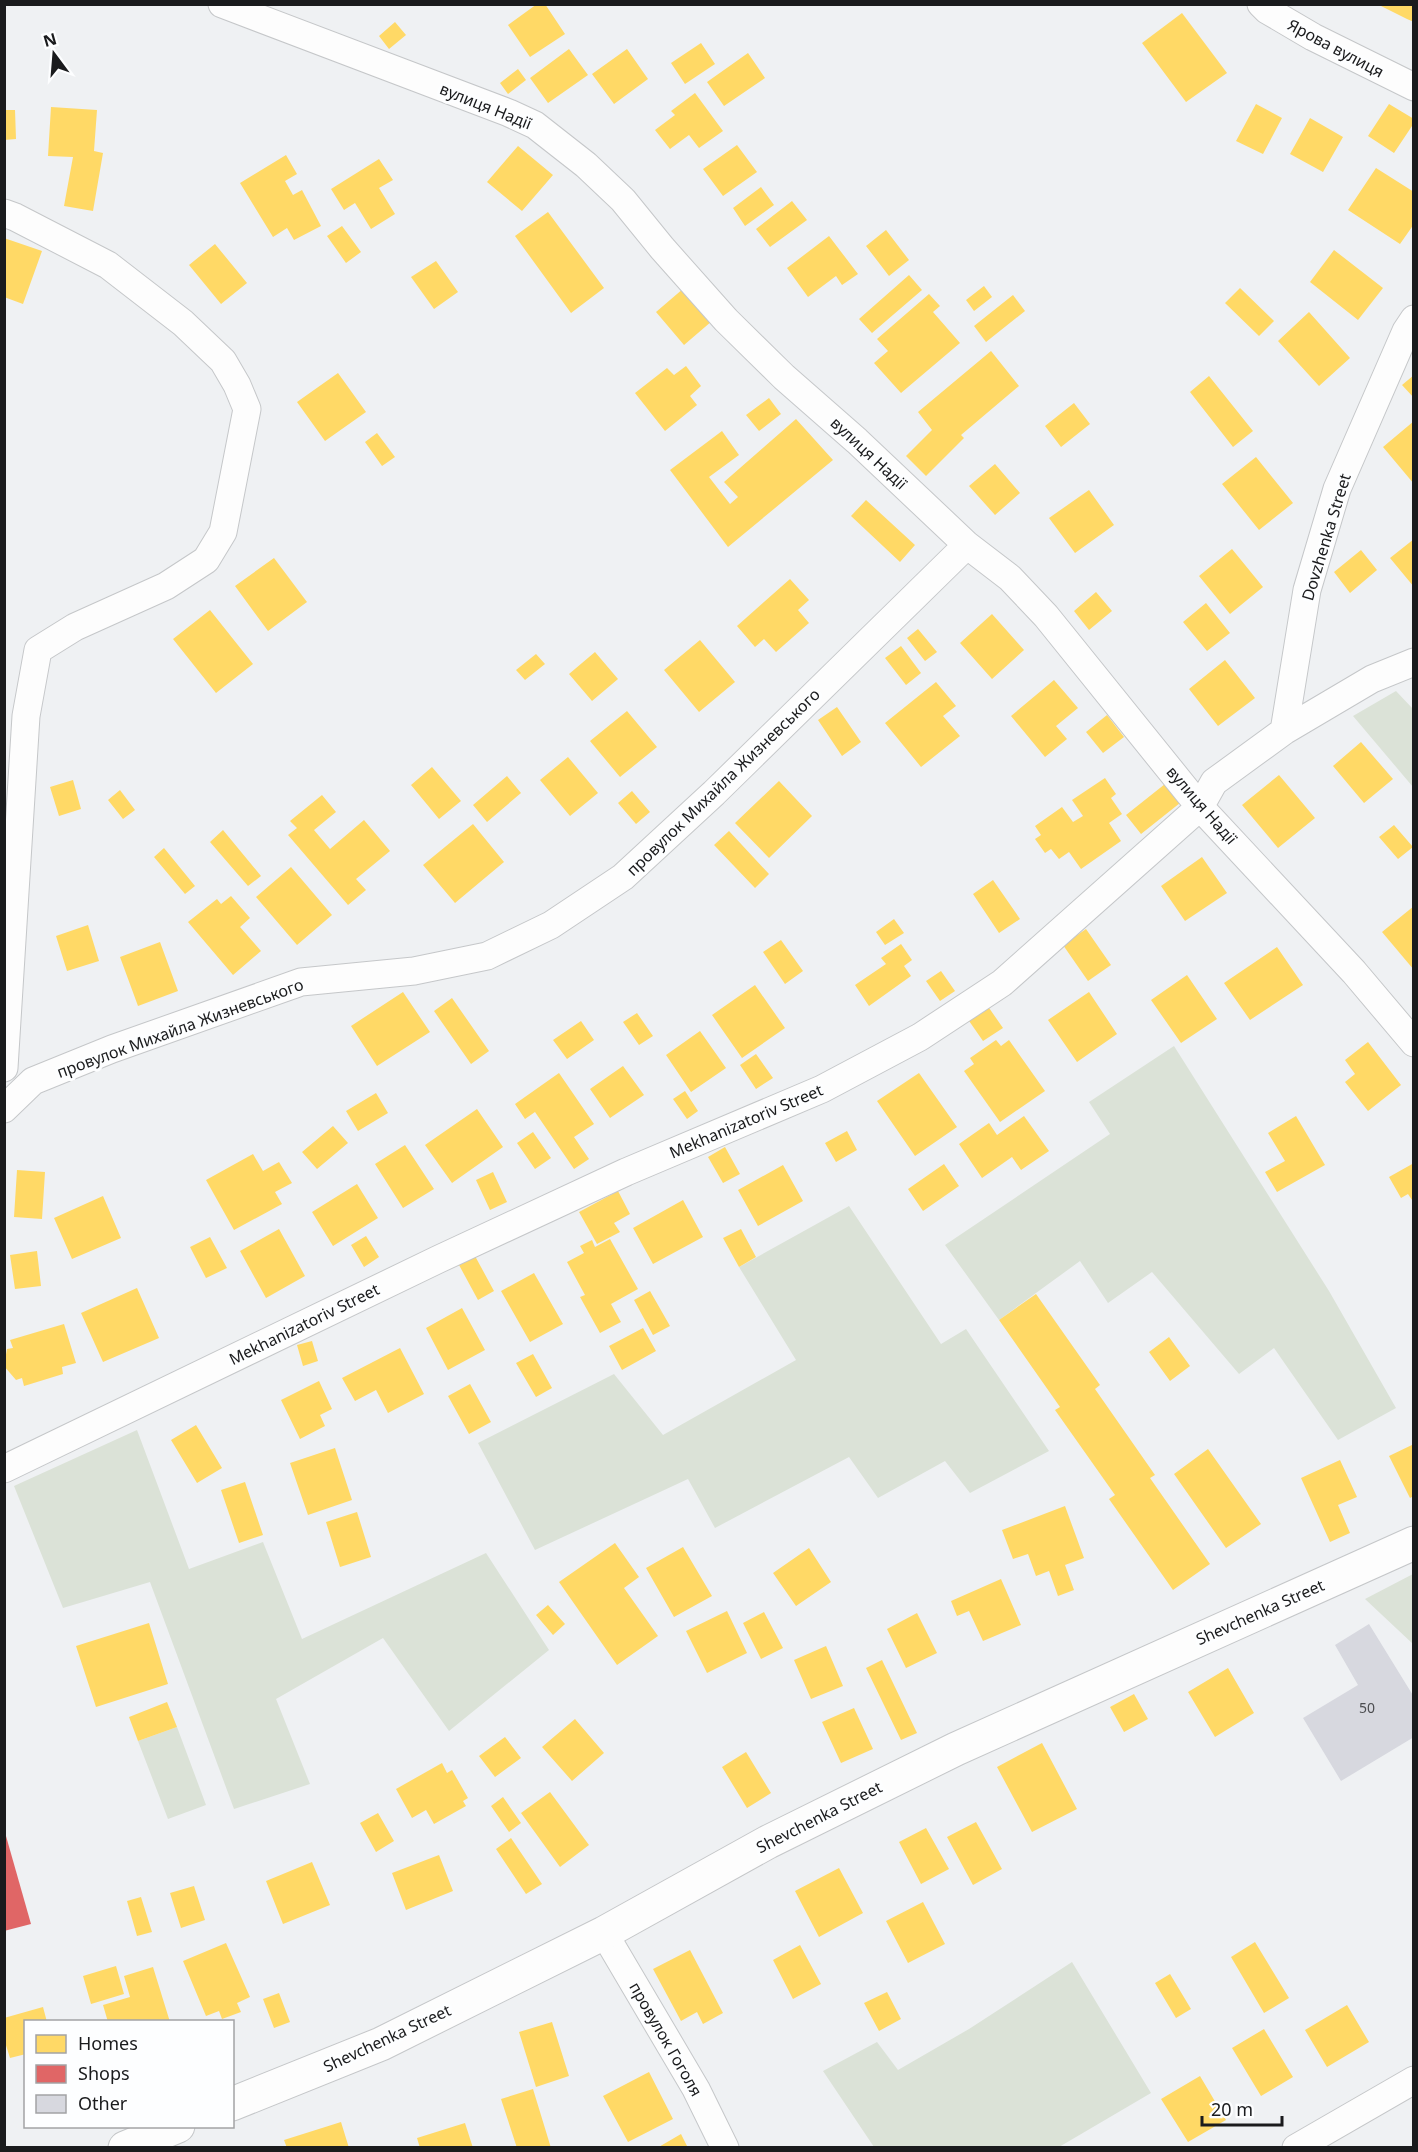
<svg xmlns="http://www.w3.org/2000/svg" width="1418" height="2152" font-family="'Noto Sans',sans-serif">
<rect width="100%" height="100%" fill="#eff1f3"/>
<!-- green -->
<path fill="#dbe2d7" d="M 1396,691 L 1413,709 L 1413,787 L 1353,716 Z
M 1174,1046 L 1329,1291 L 1396,1408 L 1338,1440 L 1274,1348 L 1239,1374 L 1152,1272 L 1108,1303 L 1080,1261 L 999,1320 L 945,1245 L 1110,1134 L 1089,1102 Z
M 849,1206 L 941,1344 L 966,1329 L 1049,1451 L 970,1493 L 945,1461 L 878,1498 L 849,1457 L 715,1528 L 688,1479 L 535,1550 L 478,1443 L 614,1374 L 663,1435 L 796,1360 L 739,1267 Z
M 137,1430 L 189,1569 L 263,1542 L 302,1639 L 486,1553 L 549,1650 L 449,1731 L 383,1638 L 276,1699 L 310,1784 L 234,1809 L 150,1582 L 63,1608 L 14,1486 Z
M 1413,1574 L 1413,1644 L 1365,1599 Z
M 177,1727 L 206,1805 L 168,1819 L 138,1741 Z
M 1072,1962 L 1151,2093 L 1059,2147 L 874,2147 L 823,2071 L 877,2042 L 898,2070 L 969,2029 Z"/>
<!-- homes -->
<path fill="#ffd966" d="M 537,4 L 545,4 L 565,34 L 530,57 L 508,25 Z
M 1377,4 L 1414,4 L 1414,22 L 1407,19 Z
M 1182,13 L 1227,73 L 1186,102 L 1142,43 Z
M 395,22 L 406,35 L 389,49 L 379,36 Z
M 701,43 L 715,64 L 685,84 L 671,63 Z
M 569,49 L 588,75 L 548,103 L 530,78 Z
M 627,49 L 648,79 L 614,104 L 592,74 Z
M 748,53 L 765,78 L 724,106 L 707,82 Z
M 518,69 L 526,80 L 508,94 L 500,83 Z
M 695,93 L 723,131 L 699,148 L 689,135 L 670,149 L 655,130 L 675,115 L 671,111 Z
M 1256,104 L 1282,118 L 1263,154 L 1236,141 Z
M 1389,104 L 1414,119 L 1414,123 L 1394,153 L 1368,136 Z
M 51,107 L 97,110 L 94,151 L 103,153 L 93,211 L 64,206 L 73,157 L 48,156 Z
M 4,110 L 15,110 L 16,139 L 4,140 Z
M 1310,118 L 1343,137 L 1323,172 L 1290,154 Z
M 737,145 L 757,172 L 723,196 L 703,169 Z
M 518,146 L 553,175 L 522,211 L 487,182 Z
M 286,155 L 297,174 L 285,181 L 293,195 L 302,190 L 321,226 L 294,240 L 287,228 L 273,237 L 240,183 Z
M 379,159 L 393,180 L 379,188 L 395,214 L 371,229 L 355,203 L 344,210 L 331,189 Z
M 1376,168 L 1414,192 L 1414,224 L 1400,244 L 1348,210 Z
M 761,187 L 774,205 L 745,226 L 733,208 Z
M 792,201 L 807,220 L 770,247 L 756,229 Z
M 548,212 L 604,288 L 571,313 L 515,236 Z
M 342,226 L 361,252 L 346,263 L 327,236 Z
M 886,230 L 909,260 L 889,276 L 866,246 Z
M 829,236 L 858,274 L 842,285 L 836,276 L 808,297 L 787,268 Z
M 4,238 L 42,251 L 23,304 L 4,297 Z
M 215,244 L 247,283 L 221,304 L 189,265 Z
M 1334,250 L 1383,288 L 1358,320 L 1310,282 Z
M 436,261 L 458,292 L 434,309 L 411,277 Z
M 909,275 L 922,290 L 872,333 L 859,319 Z
M 984,286 L 992,297 L 974,311 L 966,300 Z
M 684,288 L 712,321 L 684,345 L 656,312 Z
M 1240,288 L 1274,321 L 1259,336 L 1225,303 Z
M 929,294 L 940,306 L 933,312 L 960,343 L 901,393 L 874,363 L 888,351 L 877,339 Z
M 1013,295 L 1025,311 L 986,342 L 974,326 Z
M 1309,312 L 1350,358 L 1319,386 L 1278,341 Z
M 991,351 L 1019,386 L 961,435 L 964,438 L 926,476 L 906,456 L 932,430 L 918,412 Z
M 686,366 L 701,386 L 690,396 L 697,405 L 665,431 L 635,393 L 667,368 L 674,375 Z
M 338,373 L 366,412 L 325,441 L 297,402 Z
M 1414,375 L 1414,398 L 1402,385 Z
M 1209,376 L 1253,431 L 1233,447 L 1190,392 Z
M 769,398 L 781,414 L 759,431 L 746,415 Z
M 1074,403 L 1090,424 L 1061,447 L 1045,426 Z
M 796,419 L 833,460 L 728,547 L 670,470 L 722,431 L 739,455 L 709,477 L 730,504 L 738,497 L 724,482 Z
M 1414,421 L 1414,484 L 1383,447 Z
M 377,433 L 395,457 L 382,466 L 365,442 Z
M 1256,457 L 1293,503 L 1259,530 L 1222,484 Z
M 995,464 L 1020,493 L 995,515 L 969,486 Z
M 1089,490 L 1114,525 L 1075,553 L 1049,518 Z
M 866,500 L 915,545 L 900,562 L 851,516 Z
M 1414,539 L 1414,587 L 1390,558 Z
M 1232,549 L 1263,587 L 1230,614 L 1199,576 Z
M 1361,550 L 1377,570 L 1350,593 L 1334,572 Z
M 274,558 L 307,602 L 268,631 L 235,586 Z
M 790,579 L 809,600 L 798,610 L 809,623 L 776,652 L 764,639 L 755,647 L 737,626 Z
M 1096,592 L 1112,611 L 1089,630 L 1074,611 Z
M 1206,603 L 1230,633 L 1207,651 L 1183,622 Z
M 210,610 L 253,664 L 216,693 L 173,639 Z
M 992,614 L 1024,650 L 992,679 L 960,643 Z
M 918,629 L 937,652 L 925,661 L 907,638 Z
M 700,640 L 735,682 L 699,712 L 664,670 Z
M 901,646 L 921,673 L 906,685 L 885,658 Z
M 595,652 L 618,679 L 592,701 L 569,674 Z
M 536,654 L 545,664 L 525,680 L 516,670 Z
M 1225,660 L 1255,698 L 1218,726 L 1189,689 Z
M 1054,680 L 1078,708 L 1056,726 L 1067,739 L 1045,757 L 1011,716 Z
M 936,682 L 956,706 L 943,716 L 960,736 L 921,767 L 885,723 Z
M 837,707 L 861,742 L 842,756 L 818,720 Z
M 627,711 L 657,747 L 620,777 L 590,741 Z
M 1107,715 L 1124,737 L 1103,753 L 1086,732 Z
M 1361,742 L 1393,779 L 1364,803 L 1333,766 Z
M 568,757 L 598,793 L 570,816 L 540,780 Z
M 432,767 L 461,801 L 439,819 L 411,785 Z
M 1279,775 L 1315,818 L 1278,848 L 1242,805 Z
M 507,776 L 521,793 L 487,822 L 473,805 Z
M 1105,778 L 1116,794 L 1111,798 L 1122,814 L 1109,823 L 1121,841 L 1081,869 L 1069,852 L 1059,859 L 1051,849 L 1045,853 L 1035,839 L 1041,835 L 1035,826 L 1062,807 L 1073,822 L 1083,816 L 1072,800 Z
M 73,780 L 81,809 L 59,816 L 50,787 Z
M 779,781 L 812,816 L 769,858 L 735,823 Z
M 1165,784 L 1180,803 L 1141,834 L 1126,815 Z
M 120,790 L 135,810 L 123,819 L 108,800 Z
M 632,791 L 650,812 L 636,824 L 618,803 Z
M 322,795 L 336,812 L 314,830 L 330,849 L 364,820 L 390,851 L 356,879 L 366,890 L 348,905 L 288,835 L 297,828 L 290,821 Z
M 473,824 L 504,862 L 455,903 L 423,865 Z
M 1394,825 L 1413,847 L 1398,859 L 1379,837 Z
M 223,830 L 261,876 L 248,886 L 210,842 Z
M 729,831 L 769,874 L 755,888 L 714,845 Z
M 164,848 L 195,886 L 185,894 L 154,857 Z
M 1202,857 L 1227,893 L 1185,921 L 1161,886 Z
M 291,867 L 332,915 L 297,945 L 256,897 Z
M 993,880 L 1020,919 L 999,933 L 973,894 Z
M 231,896 L 250,918 L 240,927 L 261,951 L 233,975 L 188,922 L 217,899 L 221,904 Z
M 1414,906 L 1414,970 L 1382,932 Z
M 894,919 L 904,933 L 885,945 L 876,932 Z
M 88,925 L 99,961 L 67,971 L 56,936 Z
M 1086,929 L 1111,965 L 1088,981 L 1063,945 Z
M 781,940 L 803,971 L 785,984 L 763,952 Z
M 160,942 L 178,991 L 138,1006 L 120,957 Z
M 901,944 L 912,960 L 904,966 L 911,976 L 869,1006 L 855,985 L 886,964 L 881,958 Z
M 1277,947 L 1303,985 L 1250,1020 L 1224,983 Z
M 941,971 L 955,991 L 940,1001 L 926,981 Z
M 1187,975 L 1217,1019 L 1181,1043 L 1151,1000 Z
M 755,985 L 785,1028 L 742,1058 L 712,1015 Z
M 403,992 L 430,1032 L 377,1066 L 351,1026 Z
M 1089,992 L 1117,1034 L 1077,1062 L 1048,1020 Z
M 452,998 L 489,1051 L 471,1064 L 434,1011 Z
M 987,1005 L 1003,1028 L 983,1041 L 967,1018 Z
M 637,1013 L 653,1036 L 639,1045 L 623,1022 Z
M 581,1021 L 594,1040 L 567,1059 L 553,1040 Z
M 700,1031 L 726,1068 L 691,1092 L 666,1055 Z
M 996,1040 L 1001,1046 L 1009,1040 L 1045,1091 L 1000,1122 L 964,1071 L 974,1064 L 970,1058 Z
M 1368,1042 L 1401,1085 L 1368,1111 L 1345,1082 L 1355,1074 L 1345,1060 Z
M 756,1054 L 773,1078 L 756,1089 L 740,1065 Z
M 623,1066 L 644,1095 L 610,1118 L 590,1089 Z
M 559,1073 L 594,1124 L 574,1137 L 589,1159 L 574,1169 L 535,1112 L 525,1119 L 515,1104 Z
M 919,1073 L 957,1127 L 915,1156 L 877,1101 Z
M 685,1091 L 698,1111 L 687,1119 L 673,1099 Z
M 376,1093 L 388,1113 L 358,1131 L 346,1111 Z
M 477,1109 L 503,1147 L 452,1183 L 425,1145 Z
M 1024,1116 L 1049,1151 L 1021,1170 L 1012,1157 L 982,1178 L 959,1144 L 989,1123 L 997,1135 Z
M 1296,1116 L 1325,1165 L 1277,1192 L 1265,1172 L 1285,1161 L 1268,1133 Z
M 333,1126 L 348,1143 L 317,1169 L 302,1152 Z
M 847,1131 L 857,1150 L 836,1162 L 825,1143 Z
M 533,1132 L 551,1158 L 535,1169 L 517,1143 Z
M 405,1145 L 434,1189 L 403,1208 L 375,1164 Z
M 725,1147 L 740,1174 L 723,1183 L 708,1157 Z
M 253,1154 L 263,1171 L 279,1162 L 292,1183 L 275,1192 L 282,1204 L 234,1230 L 206,1180 Z
M 1414,1163 L 1414,1203 L 1408,1194 L 1401,1198 L 1389,1177 Z
M 944,1164 L 959,1186 L 923,1211 L 908,1189 Z
M 783,1165 L 803,1201 L 758,1226 L 738,1190 Z
M 17,1170 L 45,1172 L 42,1219 L 14,1217 Z
M 493,1172 L 507,1202 L 490,1210 L 476,1180 Z
M 357,1184 L 378,1218 L 333,1246 L 312,1212 Z
M 618,1191 L 630,1214 L 614,1223 L 620,1232 L 597,1244 L 579,1212 Z
M 103,1196 L 121,1238 L 72,1259 L 54,1218 Z
M 683,1200 L 703,1237 L 653,1264 L 633,1228 Z
M 279,1229 L 305,1276 L 266,1298 L 240,1251 Z
M 741,1229 L 756,1257 L 739,1267 L 723,1238 Z
M 366,1236 L 379,1257 L 364,1267 L 351,1245 Z
M 210,1237 L 227,1268 L 206,1278 L 190,1247 Z
M 610,1239 L 638,1289 L 611,1304 L 621,1322 L 600,1333 L 580,1297 L 585,1295 L 567,1262 L 584,1253 L 580,1246 L 592,1240 L 595,1247 Z
M 37,1251 L 41,1286 L 15,1289 L 10,1255 Z
M 475,1256 L 494,1291 L 478,1300 L 459,1265 Z
M 534,1273 L 563,1324 L 530,1342 L 501,1291 Z
M 137,1288 L 159,1338 L 103,1362 L 81,1313 Z
M 650,1291 L 670,1326 L 653,1335 L 634,1300 Z
M 1036,1294 L 1100,1385 L 1095,1389 L 1155,1475 L 1150,1478 L 1210,1564 L 1173,1590 L 1109,1499 L 1115,1495 L 1055,1410 L 1060,1407 L 999,1320 Z
M 462,1308 L 485,1350 L 448,1370 L 426,1328 Z
M 64,1324 L 76,1363 L 62,1367 L 63,1374 L 24,1386 L 22,1378 L 16,1380 L 4,1366 L 7,1349 L 13,1348 L 10,1340 Z
M 643,1328 L 656,1351 L 622,1370 L 609,1346 Z
M 1169,1337 L 1190,1366 L 1170,1381 L 1149,1352 Z
M 312,1341 L 318,1361 L 303,1366 L 297,1345 Z
M 400,1348 L 424,1394 L 388,1413 L 376,1390 L 355,1401 L 342,1378 Z
M 533,1354 L 552,1388 L 536,1397 L 516,1363 Z
M 319,1381 L 332,1409 L 320,1415 L 325,1426 L 300,1439 L 281,1400 Z
M 470,1384 L 491,1422 L 469,1434 L 448,1396 Z
M 196,1425 L 222,1468 L 197,1483 L 171,1440 Z
M 1414,1444 L 1414,1496 L 1410,1498 L 1389,1456 Z
M 335,1448 L 352,1500 L 308,1515 L 290,1463 Z
M 1208,1449 L 1261,1524 L 1226,1548 L 1174,1474 Z
M 1340,1460 L 1357,1497 L 1338,1505 L 1350,1533 L 1330,1542 L 1301,1478 Z
M 245,1482 L 263,1535 L 239,1543 L 221,1490 Z
M 1065,1506 L 1084,1558 L 1065,1565 L 1074,1590 L 1058,1596 L 1049,1571 L 1036,1576 L 1028,1554 L 1013,1559 L 1002,1530 Z
M 357,1512 L 371,1557 L 340,1567 L 326,1522 Z
M 615,1543 L 639,1577 L 624,1588 L 658,1636 L 617,1665 L 559,1582 Z
M 683,1547 L 712,1596 L 674,1617 L 646,1568 Z
M 809,1548 L 831,1582 L 796,1606 L 773,1573 Z
M 1001,1579 L 1021,1625 L 983,1641 L 969,1611 L 957,1616 L 951,1601 Z
M 548,1605 L 565,1624 L 553,1635 L 536,1615 Z
M 727,1611 L 747,1653 L 707,1673 L 686,1631 Z
M 764,1612 L 783,1648 L 761,1659 L 743,1623 Z
M 917,1613 L 937,1653 L 906,1668 L 887,1629 Z
M 149,1623 L 168,1684 L 96,1707 L 76,1646 Z
M 826,1646 L 843,1686 L 811,1699 L 794,1660 Z
M 882,1660 L 917,1733 L 901,1740 L 866,1668 Z
M 1228,1668 L 1254,1713 L 1215,1737 L 1188,1692 Z
M 1134,1694 L 1148,1719 L 1124,1732 L 1110,1707 Z
M 167,1702 L 177,1727 L 138,1741 L 129,1717 Z
M 854,1708 L 873,1749 L 841,1763 L 822,1722 Z
M 575,1719 L 604,1753 L 572,1781 L 542,1747 Z
M 505,1737 L 521,1758 L 495,1777 L 479,1756 Z
M 1042,1743 L 1077,1809 L 1032,1832 L 997,1767 Z
M 746,1752 L 771,1793 L 747,1808 L 722,1767 Z
M 442,1763 L 447,1773 L 452,1770 L 468,1798 L 463,1801 L 466,1806 L 434,1824 L 426,1810 L 412,1818 L 396,1789 Z
M 550,1792 L 589,1845 L 560,1867 L 521,1813 Z
M 503,1797 L 521,1823 L 509,1832 L 491,1806 Z
M 378,1813 L 394,1841 L 376,1852 L 360,1823 Z
M 976,1822 L 1002,1869 L 973,1885 L 947,1837 Z
M 926,1828 L 949,1869 L 921,1884 L 899,1842 Z
M 511,1838 L 542,1884 L 526,1894 L 496,1849 Z
M 439,1855 L 453,1891 L 406,1910 L 392,1873 Z
M 312,1862 L 330,1905 L 283,1924 L 266,1881 Z
M 839,1868 L 863,1913 L 819,1937 L 795,1891 Z
M 194,1886 L 205,1920 L 181,1928 L 170,1893 Z
M 141,1897 L 152,1932 L 137,1936 L 127,1901 Z
M 923,1902 L 945,1944 L 908,1963 L 886,1921 Z
M 1255,1942 L 1289,1998 L 1264,2013 L 1231,1957 Z
M 226,1943 L 250,1997 L 237,2003 L 241,2012 L 222,2019 L 219,2011 L 206,2016 L 183,1961 Z
M 800,1945 L 821,1984 L 793,1999 L 773,1960 Z
M 690,1950 L 723,2013 L 703,2024 L 697,2012 L 681,2021 L 653,1969 Z
M 116,1966 L 124,1994 L 91,2004 L 83,1976 Z
M 153,1967 L 170,2022 L 108,2022 L 103,2005 L 130,1997 L 124,1976 Z
M 1170,1974 L 1191,2009 L 1176,2018 L 1155,1983 Z
M 887,1992 L 901,2019 L 879,2031 L 864,2003 Z
M 279,1993 L 290,2022 L 274,2028 L 263,1999 Z
M 1347,2005 L 1369,2042 L 1327,2067 L 1305,2030 Z
M 43,2007 L 47,2022 L 26,2022 L 26,2054 L 10,2058 L 4,2039 L 4,2018 Z
M 552,2022 L 569,2076 L 536,2087 L 519,2032 Z
M 1264,2029 L 1293,2077 L 1261,2096 L 1232,2048 Z
M 649,2072 L 673,2119 L 628,2142 L 603,2096 Z
M 1200,2076 L 1226,2120 L 1188,2142 L 1161,2099 Z
M 533,2089 L 551,2148 L 517,2148 L 501,2099 Z
M 341,2122 L 349,2148 L 287,2148 L 284,2140 Z
M 465,2123 L 473,2148 L 420,2148 L 417,2138 Z
M 681,2134 L 688,2148 L 657,2148 Z"/>
<!-- shops -->
<path fill="#e06666" d="M 4,1829 L 31,1924 L 4,1931 Z"/>
<!-- building -->
<path fill="#d7d8df" d="M 1369,1624 L 1414,1697 L 1414,1737 L 1341,1781 L 1303,1718 L 1358,1685 L 1335,1645 Z"/>
<g fill="none" stroke-linecap="round" stroke-linejoin="round">
<!-- minor casing -->
<g stroke="#c5c7c9" stroke-width="29">
<path id="minor" d="M 222,4 L 509,113 L 535,125 L 586,165 L 623,200 L 662,248 L 726,320 L 784,377 L 857,441 L 967,545 L 1010,578 L 1046,616 L 1200,807 L 1354,972 L 1414,1043
M 1261,4 L 1267,10 L 1313,37 L 1414,87
M 4,213 L 15,217 L 108,265 L 183,323 L 223,361 L 237,385 L 247,409 L 223,532 L 206,560 L 166,586 L 75,627 L 38,650 L 26,716 L 4,1068
M 1284,731 L 1307,590 L 1337,489 L 1406,331 L 1414,319
M 4,1109 L 33,1081 L 112,1049 L 301,982 L 414,971 L 487,956 L 551,925 L 623,877 L 714,793 L 967,545
M 4,1469 L 439,1259 L 626,1172 L 822,1089 L 920,1037 L 1002,983 L 1200,807 L 1214,782 L 1284,731 L 1372,679 L 1414,662
M 604,1933 L 696,2089 L 725,2148
M 1296,2148 L 1414,2080"/>
</g>
<!-- major casing -->
<g stroke="#c5c7c9" stroke-width="35">
<path id="major" d="M 232,2104 L 381,2044 L 604,1933 L 768,1842 L 956,1749 L 1414,1543
M 125,2148 L 178,2126"/>
</g>
<!-- minor -->
<use href="#minor" stroke="#fdfdfd" stroke-width="27"/>
<!-- major -->
<use href="#major" stroke="#fdfdfd" stroke-width="33"/>
</g>
<g text-anchor="middle" stroke-width="6" stroke-linejoin="round" paint-order="stroke">
<!-- number labels -->
<g font-size="14" fill="#4c4d50">
<text x="1367" y="1713">50</text>
</g>
<!-- street labels -->
<g font-size="16" fill="#1a1b1d" stroke="#fdfeff">
<text transform="translate(1336 48) rotate(28)" y="6">Ярова вулиця</text>
<text transform="translate(486 106) rotate(22)" y="6">вулиця Надії</text>
<text transform="translate(869 453) rotate(43)" y="6">вулиця Надії</text>
<text transform="translate(1326 537) rotate(-73)" y="6">Dovzhenka Street</text>
<text transform="translate(723 782) rotate(-44)" y="6">провулок Михайла Жизневського</text>
<text transform="translate(1202 805) rotate(49)" y="6">вулиця Надії</text>
<text transform="translate(180 1028) rotate(-20)" y="6">провулок Михайла Жизневського</text>
<text transform="translate(746 1121) rotate(-23)" y="6">Mekhanizatoriv Street</text>
<text transform="translate(304 1324) rotate(-26)" y="6">Mekhanizatoriv Street</text>
<text transform="translate(1260 1612) rotate(-24)" y="6">Shevchenka Street</text>
<text transform="translate(819 1817) rotate(-27)" y="6">Shevchenka Street</text>
<text transform="translate(387 2038) rotate(-25)" y="6">Shevchenka Street</text>
<text transform="translate(666 2039) rotate(60)" y="6">провулок Гоголя</text>
</g>
</g>
<!-- border -->
<rect width="1418" height="2152" fill="none" stroke="#1a1b1d" stroke-width="12"/>
<!-- legend -->
<rect x="24" y="2020" width="210" height="108" fill="#fdfeff" stroke="#a2a3a5" stroke-width="1.5"/>
<rect x="36" y="2035" width="30" height="18" fill="#ffd966" stroke="#a2a3a5" stroke-width="1.5"/>
<text x="78" y="2050" font-size="18" fill="#1a1b1d">Homes</text>
<rect x="36" y="2065" width="30" height="18" fill="#e06666" stroke="#a2a3a5" stroke-width="1.5"/>
<text x="78" y="2080" font-size="18" fill="#1a1b1d">Shops</text>
<rect x="36" y="2095" width="30" height="18" fill="#d7d8df" stroke="#a2a3a5" stroke-width="1.5"/>
<text x="78" y="2110" font-size="18" fill="#1a1b1d">Other</text>
<!-- north arrow -->
<g transform="translate(54 54) rotate(344)" stroke="#fdfeff" stroke-width="4.5" paint-order="stroke">
<path d="M0-4.5L10 22L0 15L-10 22Z" fill="#1a1b1d"/>
<text y="-9" font-size="16" font-weight="bold" text-anchor="middle" fill="#1a1b1d">N</text>
</g>
<!-- scale -->
<path d="M1202 2116v9h80v-9" fill="none" stroke="#1a1b1d" stroke-width="3"/>
<text x="1211" y="2116" font-size="18" fill="#1a1b1d" stroke="#fdfeff" stroke-width="4.5" paint-order="stroke">20 m</text>
</svg>
